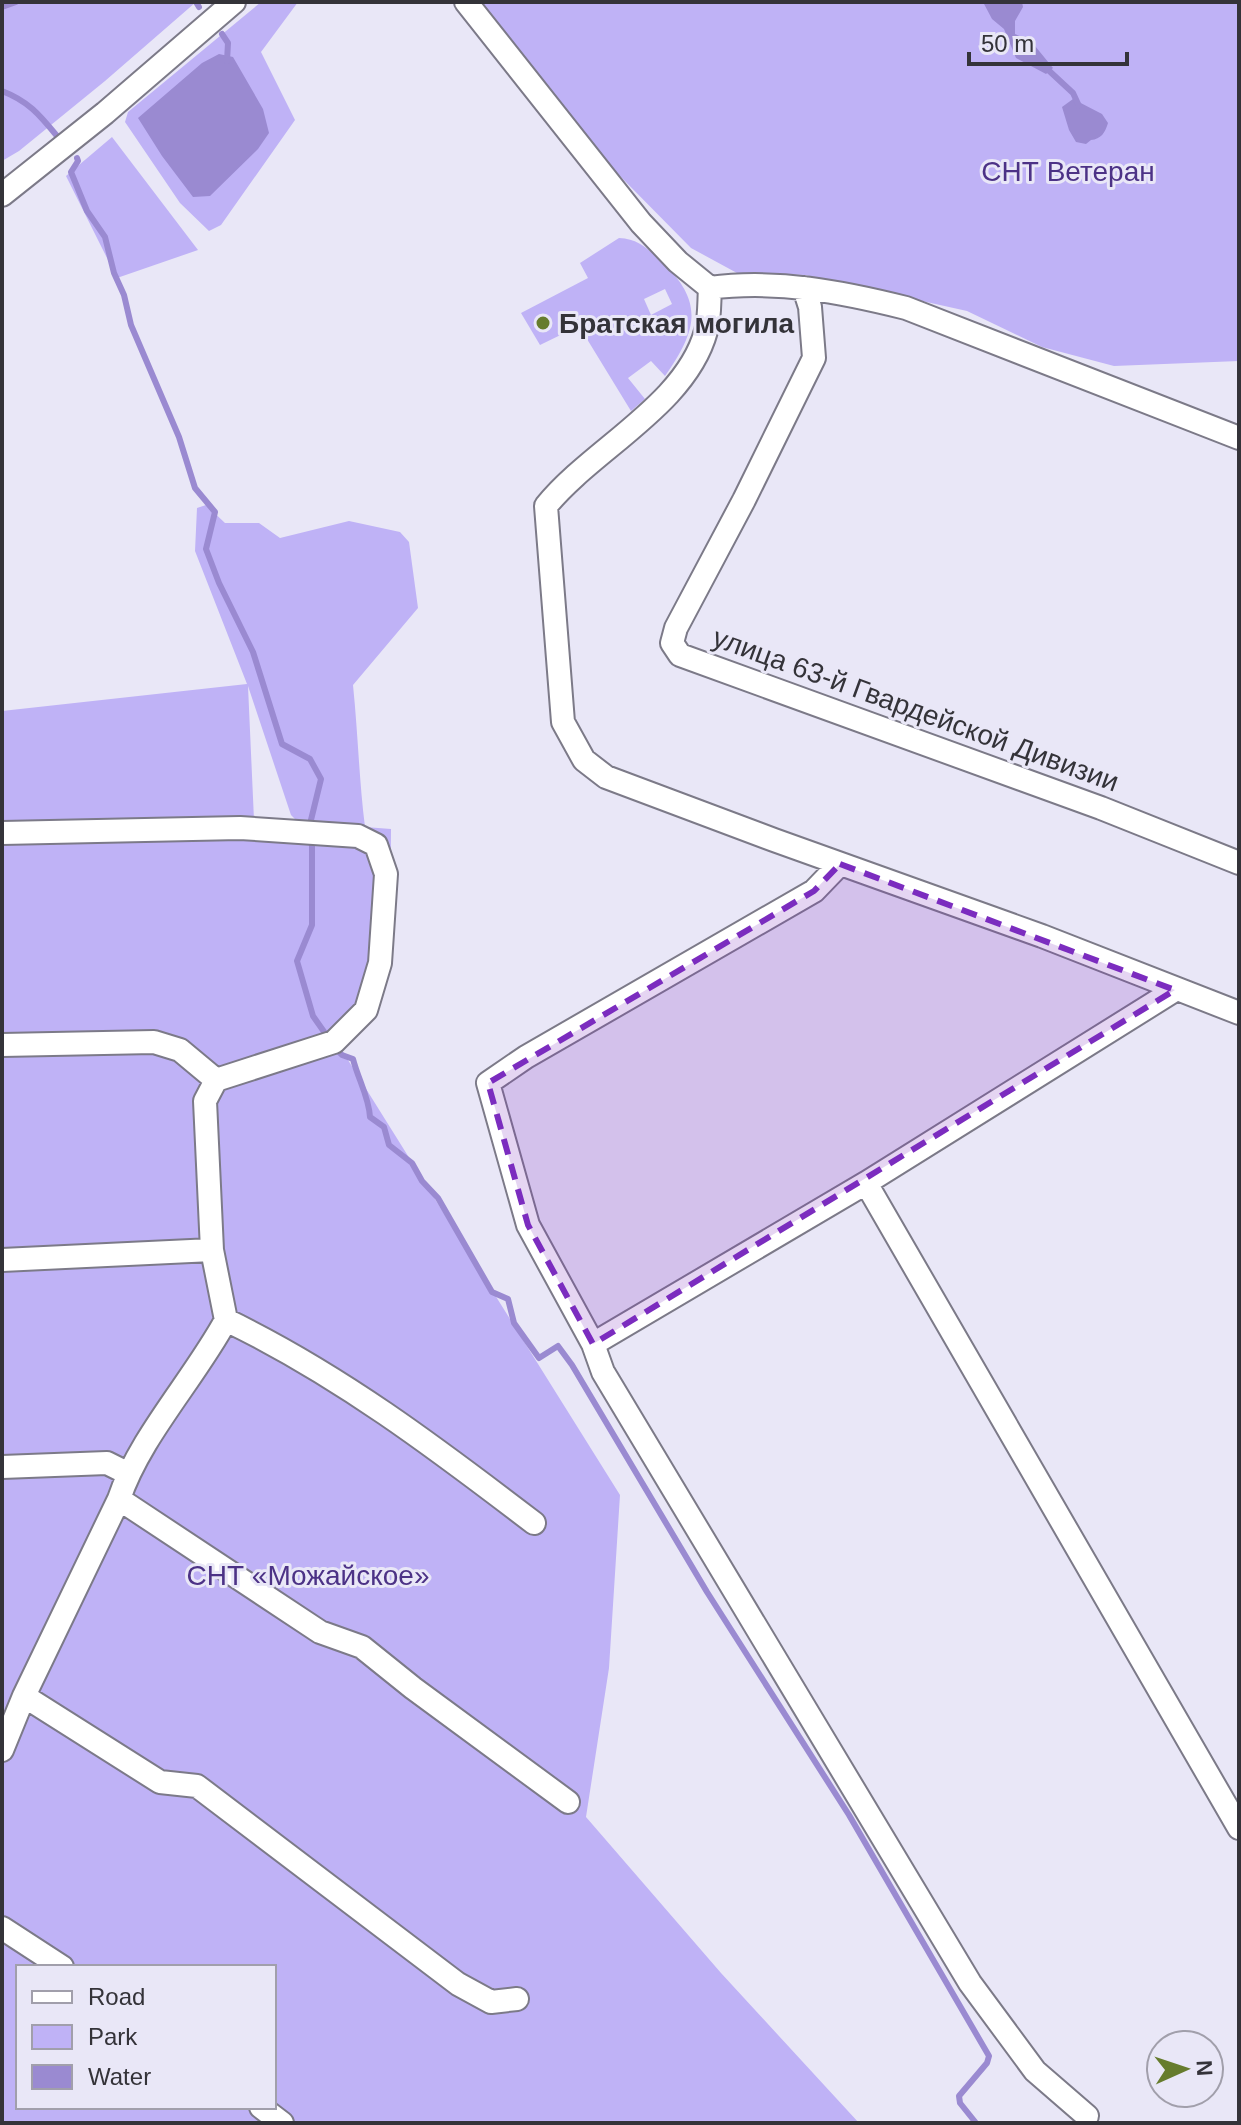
<svg xmlns="http://www.w3.org/2000/svg" width="1241" height="2125" font-family="Arial,sans-serif">
<rect width="100%" height="100%" fill="#e9e7f7"/>
<!-- green -->
<path fill="#bfb2f6" fill-rule="evenodd" d="M 2,2 L 196,2 L 105,81 L 19,151 L 2,161 Z
M 261,2 L 298,2 L 261,52 L 295,120 L 221,225 L 209,231 L 180,203 L 125,122 L 128,112 Z
M 481,2 L 1239,2 L 1239,361 L 1114,366 L 1042,347 L 967,311 L 805,275 L 737,273 L 691,248 L 615,171 Z
M 112,137 L 198,250 L 117,278 L 66,176 Z
M 619,238 C 638,239 647,248 661,261 C 705,302 697,330 665,376 L 651,361 L 628,378 L 645,399 L 631,411 L 579,326 L 540,345 L 521,313 L 588,278 L 580,263 ZM 665,289 L 672,304 L 651,315 L 644,299 Z
M 206,505 L 225,523 L 259,523 L 280,538 L 349,521 L 400,532 L 409,542 L 418,608 L 353,685 C 358,733 359,780 365,827 L 391,829 L 390,957 L 338,1044 L 620,1495 L 609,1668 L 586,1817 L 721,1973 L 859,2123 L 2,2123 L 2,711 L 247,684 L 195,551 L 197,508 ZM 248,686 L 291,815 L 298,822 L 254,820 ZM 18,1967 L 274,1967 L 274,2107 L 18,2107 Z"/>
<!-- water -->
<path fill="#9a8ad1" d="M 983,2 L 1022,2 L 1023,7 L 1015,21 L 1015,34 L 1031,41 L 1053,68 L 1046,74 L 1016,58 L 1004,29 L 992,19 Z
M 219,54 L 233,57 L 263,109 L 269,133 L 258,149 L 210,196 L 193,197 L 162,156 L 138,118 L 202,63 Z
M 1073,99 L 1102,114 L 1108,123 C 1105,133 1101,139 1091,140 L 1086,144 L 1076,142 L 1069,130 L 1062,107 Z"/>
<g fill="none" stroke-linecap="round" stroke-linejoin="round">
<!-- stream -->
<path stroke="#9a8ad1" stroke-width="6" d="M 196,2 L 199,7
M 2,7 L 16,2
M 222,34 L 228,43 L 227,61
M 1045,67 L 1073,93 L 1079,106
M 2,91 C 28,101 39,114 57,136
M 77,158 L 78,161 L 71,172 L 87,211 L 105,237 L 114,273 L 124,295 L 131,325 L 179,437 L 195,488 L 215,512 L 206,549 L 219,583 L 253,652 L 282,744 L 310,759 L 321,779 L 310,824
M 312,842 L 312,925 L 297,961 L 313,1016 L 327,1036
M 336,1049 L 342,1055 L 353,1059 C 358,1079 369,1097 370,1117 L 384,1127 L 389,1145 L 412,1163 L 422,1181 L 438,1198 L 492,1292 L 508,1299 L 514,1323 L 539,1358 L 558,1346 L 572,1365 L 707,1592 L 849,1815 L 989,2056 L 987,2063 L 959,2096 L 960,2103 L 976,2123"/>
<!-- minor casing -->
<g stroke="#7c7a88" stroke-width="26">
<path id="minor" d="M 466,2 L 641,223 L 678,262 L 710,288 C 776,279 842,292 906,308 L 1239,438
M 2,195 L 105,113 L 234,2
M 710,288 C 709,301 710,318 706,331 C 686,405 592,449 546,506 L 563,722 L 584,760 L 606,777 L 774,840 L 1042,936 L 1239,1013
M 804,288 L 810,307 L 814,358 L 744,500 L 676,628 L 672,643 L 680,655 L 1101,808 L 1239,863
M 2,833 L 240,828 L 358,836 L 376,845 L 386,874 L 380,963 L 366,1010 L 334,1042 L 216,1080 L 205,1101 L 212,1250 L 226,1320 C 194,1379 139,1438 119,1499 L 24,1696 L 2,1750
M 840,864 L 814,891 L 526,1057 L 488,1083 L 528,1225 L 593,1344 L 603,1372 L 970,1983 L 1035,2071 L 1087,2116
M 2,1045 L 154,1042 L 180,1050 L 216,1080
M 866,1183 L 1239,1828
M 2,1260 L 212,1250
M 226,1320 C 338,1374 436,1448 534,1523
M 593,1344 L 866,1183 L 1175,990
M 2,1467 L 107,1463 L 127,1473
M 119,1499 L 320,1632 L 362,1647 L 413,1688 L 568,1802
M 24,1696 L 160,1782 L 197,1786 L 458,1984 L 491,2002 L 517,1999
M 2,1928 L 62,1967
M 261,2107 L 282,2123"/>
</g>
<!-- minor -->
<use href="#minor" stroke="#fff" stroke-width="22"/>
</g>
<!-- marked area -->
<path fill="#7b2cbf" fill-opacity="0.2" stroke="#7b2cbf" stroke-width="6" stroke-dasharray="16 10" stroke-linejoin="round" d="M 840,864 L 1175,990 L 593,1344 L 528,1225 L 488,1083 L 814,891 Z"/>
<!-- markers -->
<circle fill="#667c2d" stroke="#e9e7f7" stroke-width="3" cx="543" cy="323" r="8"/>
<g text-anchor="middle" stroke-width="6" stroke-linejoin="round" paint-order="stroke">
<!-- park labels -->
<g font-size="28" fill="#4c3286" stroke="#e9e7f7">
<text x="1068" y="181">СНТ Ветеран</text>
<text x="308" y="1585">СНТ «Можайское»</text>
</g>
<!-- poi labels -->
<g font-size="28" font-weight="bold" fill="#343339" stroke="#e9e7f7" text-anchor="start">
<text x="559" y="333">Братская могила</text>
</g>
<!-- street labels -->
<g font-size="28" fill="#343339" stroke="#e9e7f7">
<text transform="translate(916 709) rotate(20)" y="10">улица 63-й Гвардейской Дивизии</text>
</g>
</g>
<!-- border -->
<rect width="1241" height="2125" fill="none" stroke="#343339" stroke-width="8"/>
<!-- legend -->
<rect x="16" y="1965" width="260" height="144" fill="#e9e7f7" stroke="#a19fab" stroke-width="2"/>
<rect x="32" y="1991" width="40" height="12" fill="#ffffff" stroke="#a19fab" stroke-width="2"/>
<text x="88" y="2005" font-size="24" fill="#343339">Road</text>
<rect x="32" y="2025" width="40" height="24" fill="#bfb2f6" stroke="#a19fab" stroke-width="2"/>
<text x="88" y="2045" font-size="24" fill="#343339">Park</text>
<rect x="32" y="2065" width="40" height="24" fill="#9a8ad1" stroke="#a19fab" stroke-width="2"/>
<text x="88" y="2085" font-size="24" fill="#343339">Water</text>
<!-- north arrow -->
<g transform="translate(1185 2069) rotate(87)"><circle r="38" fill="#e9e7f7" stroke="#a19fab" stroke-width="2"/>
<path d="M0-6L14 30L0 20L-14 30Z" fill="#667c2d"/>
<text y="-12" font-size="22" font-weight="bold" text-anchor="middle" fill="#343339">N</text>
</g>
<!-- scale -->
<path d="M969 52v12h158v-12" fill="none" stroke="#343339" stroke-width="4"/>
<text x="981" y="52" font-size="24" fill="#343339" stroke="#e9e7f7" stroke-width="6" paint-order="stroke">50 m</text>
</svg>
